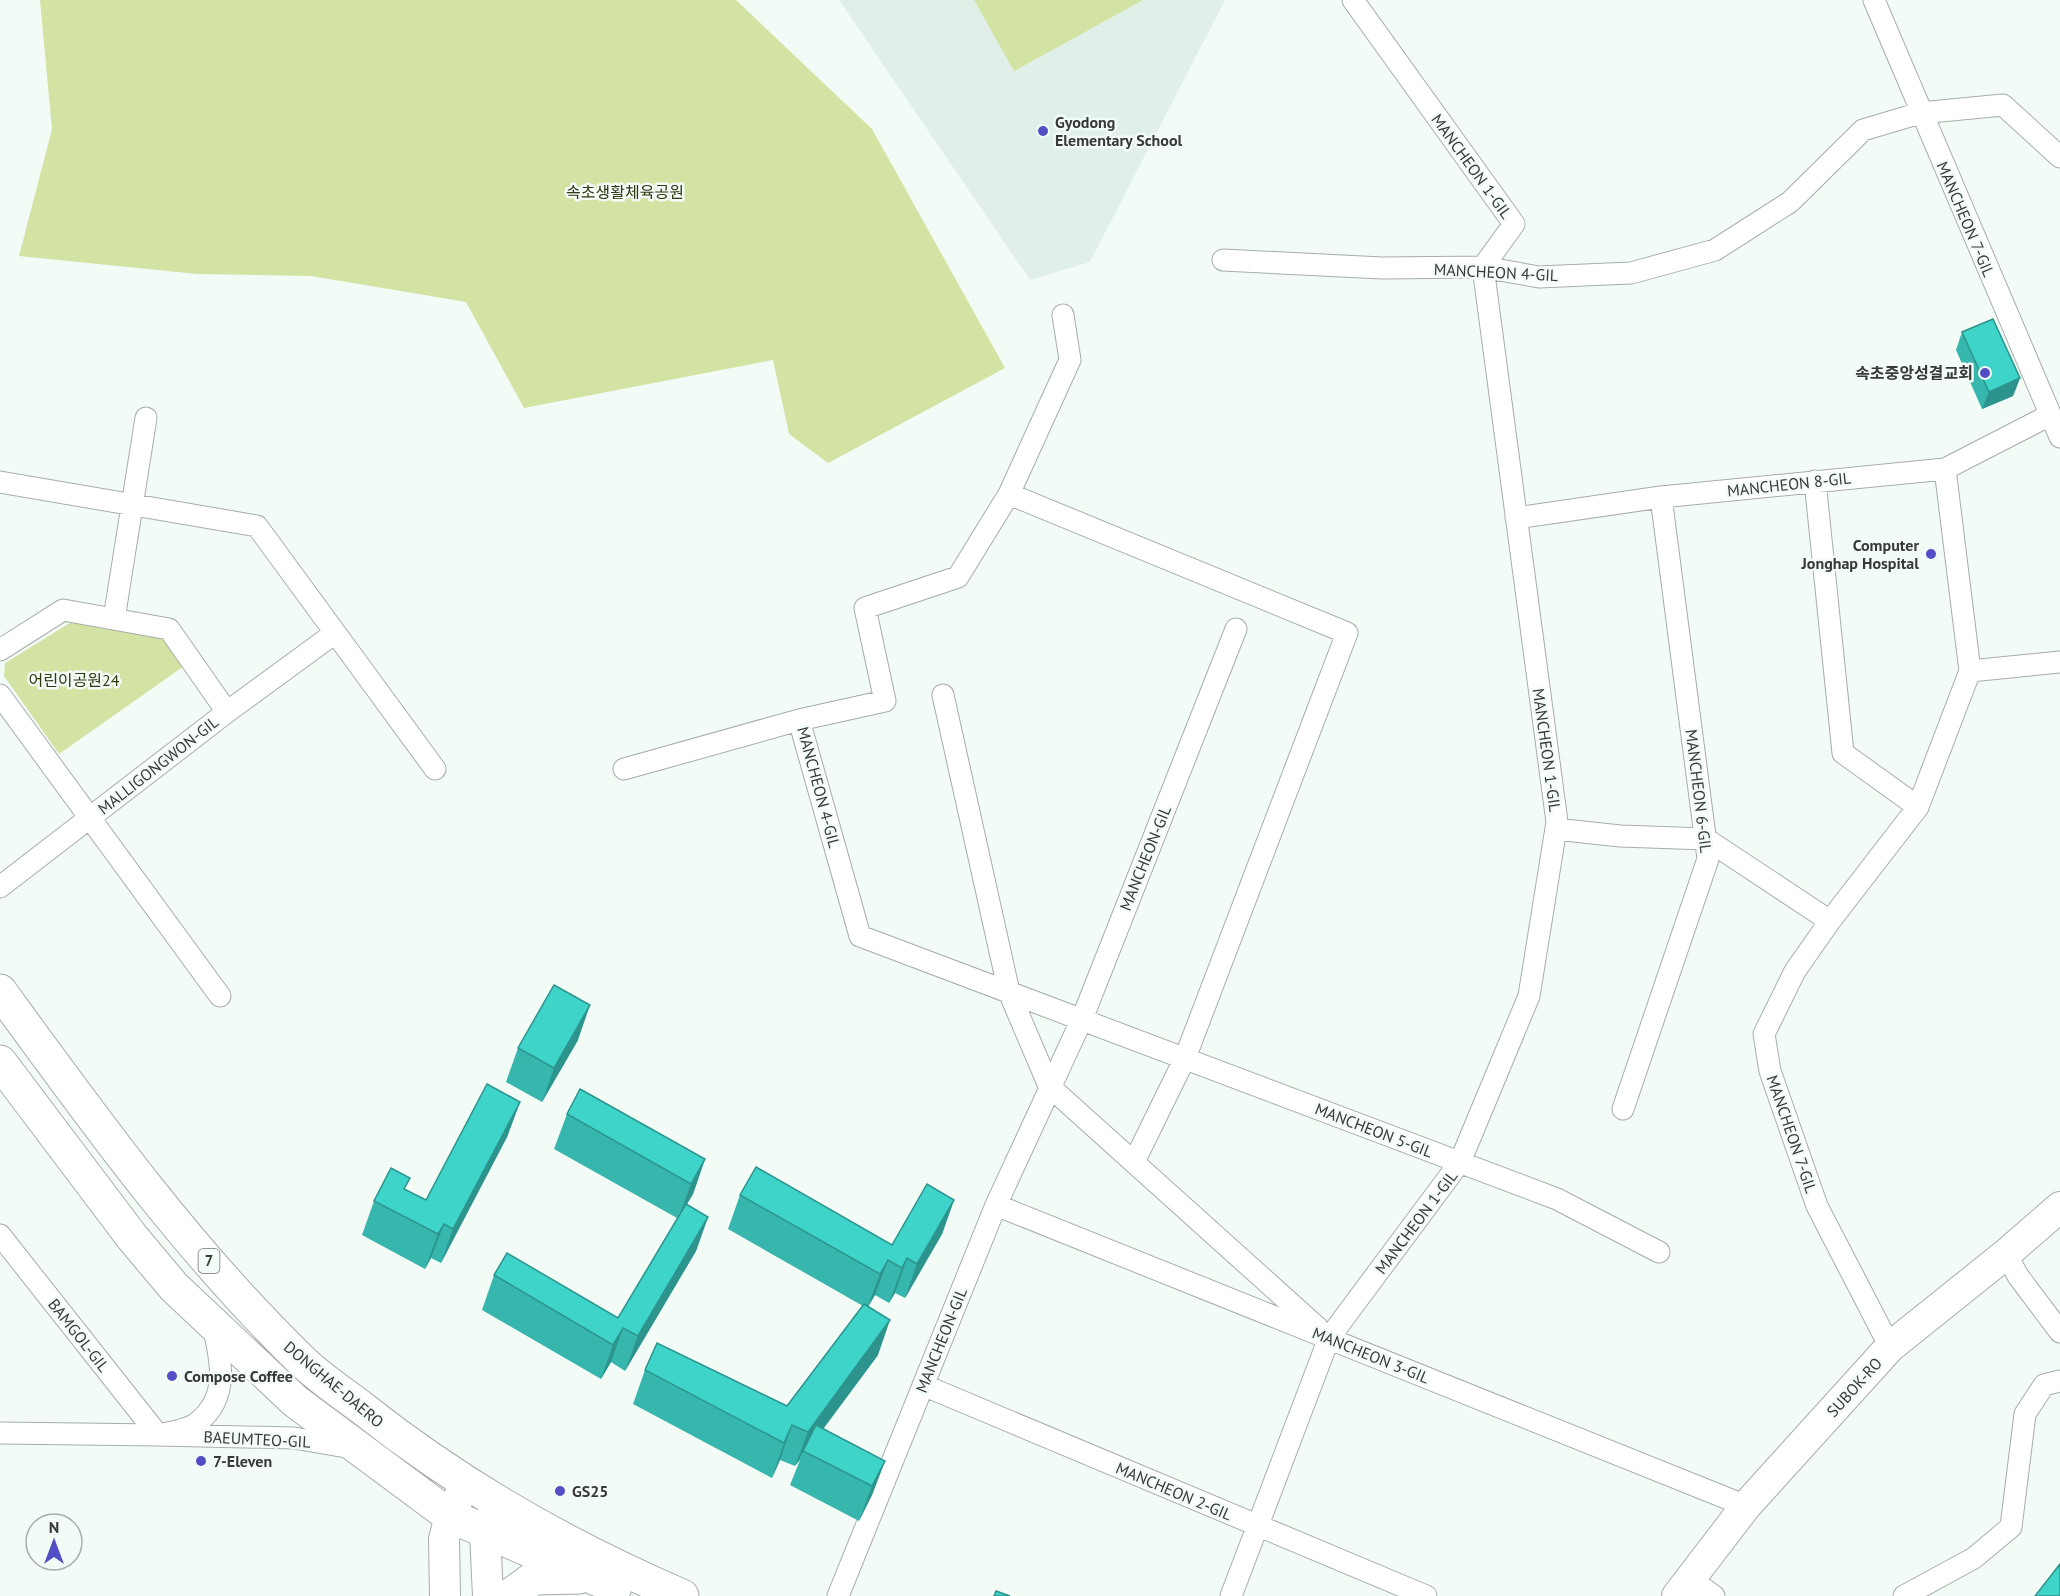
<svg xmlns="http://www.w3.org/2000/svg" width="2060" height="1596" font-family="'PT Sans','Noto Sans KR',sans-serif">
<rect width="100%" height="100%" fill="#f3fbf7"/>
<!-- built -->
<path fill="#e0f0e8" d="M 839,0 L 1225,0 L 1090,262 L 1030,280 Z"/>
<!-- green -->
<path fill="#d3e3a3" d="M 40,0 L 736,0 L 872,129 L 1005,368 L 828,463 L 789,434 L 773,360 L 524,408 L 466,302 L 311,276 L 197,274 L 19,256 L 52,129 Z
M 974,0 L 1143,0 L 1014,71 Z
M 73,621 L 166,638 L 187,664 L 59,754 L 4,676 L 5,663 Z"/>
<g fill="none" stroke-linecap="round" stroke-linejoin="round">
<!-- street casing -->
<g stroke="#a6adaa" stroke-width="23">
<path id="street" d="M 1874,0 L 2060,437
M 1223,260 L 1382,268 L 1483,267 L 1539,277 L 1631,273 L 1715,250 L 1790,202 L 1863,130 L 1920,113 L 2003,105 L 2060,157
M 1945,469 L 1970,671
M 1815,481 L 1843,753 L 1918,807
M 0,482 L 257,526 L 435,769
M 1009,494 L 1347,633 L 1185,1058 L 1134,1162
M 1516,518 L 1661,497 L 1945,469 L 2050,415
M 114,619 L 146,418
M 0,650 L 63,610 L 169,629 L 227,712
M 0,695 L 220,996
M 943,695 L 1009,992 L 1049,1086 L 1318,1328
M 799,720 L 860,936 L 1557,1199 L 1659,1252
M 624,769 L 799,720 L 885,701 L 865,608 L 958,577 L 1009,494 L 1070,360 L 1063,315
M 1556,829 L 1620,836 L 1706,839 L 1830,921
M 0,887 L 227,712 L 335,633
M 1623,1109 L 1708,859 L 1661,497
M 996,1205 L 1746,1506
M 0,1235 L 158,1435
M 2006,1254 L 2018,1276 L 2060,1332
M 213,1326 C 221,1359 230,1397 198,1422 C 189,1430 170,1432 158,1435 L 294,1438 L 352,1448
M 1890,1347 L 1817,1206 L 1770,1071 L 1764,1034 L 1795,971 L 1830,921 L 1918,807 L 1970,671 L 2060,662
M 923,1385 L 1426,1596
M 0,1433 L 158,1435
M 1689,1578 L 1714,1596
M 838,1596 L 996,1205 L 1082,1019 L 1236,629
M 1231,1596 L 1329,1338 L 1460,1162 L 1529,996 L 1557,822 L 1483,267 L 1514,224 L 1353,0
M 1904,1596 L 1974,1558 L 2011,1527 L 2025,1414 L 2044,1385 L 2060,1381"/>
</g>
<!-- secondary casing -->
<g stroke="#a6adaa" stroke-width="32">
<path id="secondary" d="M 445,1596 L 444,1539 L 450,1516 L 465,1484
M 488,1596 L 485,1533 L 494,1511
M 1677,1596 L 1746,1506 L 1890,1347 L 2006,1254 L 2060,1207"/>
</g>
<!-- primary casing -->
<g stroke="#a6adaa" stroke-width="35">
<path id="primary" d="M 0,991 C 94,1120 185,1247 300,1359 C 318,1377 341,1392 362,1408 C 459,1485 568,1547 682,1596
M 0,1062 L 132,1237 L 174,1287 L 295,1401 L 450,1516 L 615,1587
M 509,1596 L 534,1578 L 579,1577"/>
</g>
<!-- street -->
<use href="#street" stroke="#fff" stroke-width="21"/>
<!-- secondary -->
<use href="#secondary" stroke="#fff" stroke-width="30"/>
<!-- primary -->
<use href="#primary" stroke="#fff" stroke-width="33"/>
</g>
<!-- wall -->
<path fill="#36b6ad" d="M 1962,332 L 2020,378 L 2013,396 L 1982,409 L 1956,350 Z
M 578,1040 L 542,1102 L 506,1082 L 518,1048 Z
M 520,1102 L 507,1137 L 441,1263 L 431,1258 L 425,1269 L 362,1235 L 374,1201 L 406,1190 L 426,1200 Z
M 567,1114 L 705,1159 L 693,1194 L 687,1204 L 708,1217 L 696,1251 L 625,1371 L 611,1362 L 601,1379 L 482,1310 L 494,1275 L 618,1318 L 677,1218 L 554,1149 Z
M 740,1195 L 892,1245 L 954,1200 L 942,1234 L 905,1298 L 895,1293 L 889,1303 L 875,1295 L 868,1307 L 878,1355 L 823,1429 L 885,1461 L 872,1495 L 859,1521 L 790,1485 L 800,1460 L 795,1466 L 780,1460 L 772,1478 L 633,1404 L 645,1370 L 787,1406 L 863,1306 L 728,1229 Z"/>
<!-- shaded-wall -->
<path fill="#2c948d" d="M 2020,378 L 2013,396 L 1982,409 L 1989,392 Z
M 590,1005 L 578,1040 L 542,1102 L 554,1068 Z
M 520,1102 L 507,1137 L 441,1263 L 453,1229 Z
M 705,1159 L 693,1194 L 678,1219 L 691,1184 Z
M 954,1200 L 942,1234 L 905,1298 L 917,1264 Z
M 708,1217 L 696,1251 L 625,1371 L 638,1336 Z
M 444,1224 L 431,1258 L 425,1269 L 438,1234 Z
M 907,1258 L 895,1293 L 889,1303 L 902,1268 Z
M 888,1260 L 875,1295 L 867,1308 L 880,1274 Z
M 890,1320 L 878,1355 L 806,1452 L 803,1451 L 799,1460 L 795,1466 L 808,1432 Z
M 623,1328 L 611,1362 L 601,1379 L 613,1345 Z
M 792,1425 L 780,1460 L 772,1478 L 784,1443 Z
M 885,1461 L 872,1495 L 859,1521 L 872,1486 Z"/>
<!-- building -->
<path fill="#3fd4c9" stroke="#2c948d" stroke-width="1.5" d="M 1993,319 L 2020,378 L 1989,392 L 1962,332 Z
M 554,985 L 590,1005 L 554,1068 L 518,1048 Z
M 487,1084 L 520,1102 L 453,1229 L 444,1224 L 438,1234 L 374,1201 L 391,1168 L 410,1178 L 404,1189 L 426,1200 Z
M 580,1089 L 705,1159 L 691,1184 L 567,1114 Z
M 756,1167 L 892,1245 L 927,1184 L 954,1200 L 917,1264 L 907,1258 L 902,1268 L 888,1260 L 880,1274 L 740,1195 Z
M 686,1204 L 708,1217 L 638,1336 L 623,1328 L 613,1345 L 494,1275 L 507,1253 L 618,1318 Z
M 864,1304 L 890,1320 L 808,1432 L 792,1425 L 784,1443 L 645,1370 L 657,1343 L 787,1406 Z
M 816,1425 L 885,1461 L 872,1486 L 803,1451 Z
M 2060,1564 L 2060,1596 L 2035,1596 Z
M 996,1591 L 1010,1596 L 994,1596 Z"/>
<!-- markers -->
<g fill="#534ec5" stroke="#f3fbf7" stroke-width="2">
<circle cx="1043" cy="131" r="6"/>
<circle cx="1985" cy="373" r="6"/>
<circle cx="1931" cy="554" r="6"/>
<circle cx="172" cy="1376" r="6"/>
<circle cx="201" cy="1461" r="6"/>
<circle cx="560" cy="1491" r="6"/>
</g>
<g text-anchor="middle" stroke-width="5" stroke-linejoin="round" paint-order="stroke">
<!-- shield labels -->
<rect fill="#f3fbf7" stroke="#6f7471" stroke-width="1.5" x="198.5" y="1249" width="21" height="24" rx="4.5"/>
<g font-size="15" font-weight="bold" fill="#373a38">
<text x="209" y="1266">7</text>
</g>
<!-- poi labels -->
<g font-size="16" font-weight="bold" fill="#373a38" stroke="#f3fbf7" text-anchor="start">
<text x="1055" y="128">Gyodong<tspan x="1055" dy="18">Elementary School</tspan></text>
<text x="1973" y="379" text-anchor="end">속초중앙성결교회</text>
<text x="1919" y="551" text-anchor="end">Computer<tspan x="1919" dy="18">Jonghap Hospital</tspan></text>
<text x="184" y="1382">Compose Coffee</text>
<text x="213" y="1467">7-Eleven</text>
<text x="572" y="1497">GS25</text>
</g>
<!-- street labels -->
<g font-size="16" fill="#373a38" stroke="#f3fbf7">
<text transform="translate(1472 166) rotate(54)" y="6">MANCHEON 1-GIL</text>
<text transform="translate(1966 219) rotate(67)" y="6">MANCHEON 7-GIL</text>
<text transform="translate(1496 272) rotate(3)" y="6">MANCHEON 4-GIL</text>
<text transform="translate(1789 484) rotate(-6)" y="6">MANCHEON 8-GIL</text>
<text transform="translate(1547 750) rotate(82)" y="6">MANCHEON 1-GIL</text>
<text transform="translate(158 765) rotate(-38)" y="6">MALLIGONGWON-GIL</text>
<text transform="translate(819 787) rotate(75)" y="6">MANCHEON 4-GIL</text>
<text transform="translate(1699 791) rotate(83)" y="6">MANCHEON 6-GIL</text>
<text transform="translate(1145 858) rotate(-68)" y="6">MANCHEON-GIL</text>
<text transform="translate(1374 1130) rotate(21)" y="6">MANCHEON 5-GIL</text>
<text transform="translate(1792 1134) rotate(71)" y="6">MANCHEON 7-GIL</text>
<text transform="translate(1416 1222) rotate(-53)" y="6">MANCHEON 1-GIL</text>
<text transform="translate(79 1335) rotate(52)" y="6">BAMGOL-GIL</text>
<text transform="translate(941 1340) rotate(-68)" y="6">MANCHEON-GIL</text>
<text transform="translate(1371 1355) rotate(22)" y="6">MANCHEON 3-GIL</text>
<text transform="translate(334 1384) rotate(40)" y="6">DONGHAE-DAERO</text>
<text transform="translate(1854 1387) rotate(-48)" y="6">SUBOK-RO</text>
<text transform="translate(257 1439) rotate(3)" y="6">BAEUMTEO-GIL</text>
<text transform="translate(1174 1491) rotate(23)" y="6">MANCHEON 2-GIL</text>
</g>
<!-- park labels -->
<g font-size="16" fill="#303810" stroke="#f3fbf7">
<text x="625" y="198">속초생활체육공원</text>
<text x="74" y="686">어린이공원24</text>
</g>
</g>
<!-- north arrow -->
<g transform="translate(54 1542)"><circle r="28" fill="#f3fbf7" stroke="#a8aeab" stroke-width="1.5"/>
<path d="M0-4.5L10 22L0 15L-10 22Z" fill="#534ec5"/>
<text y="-9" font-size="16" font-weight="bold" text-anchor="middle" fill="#373a38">N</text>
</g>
</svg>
